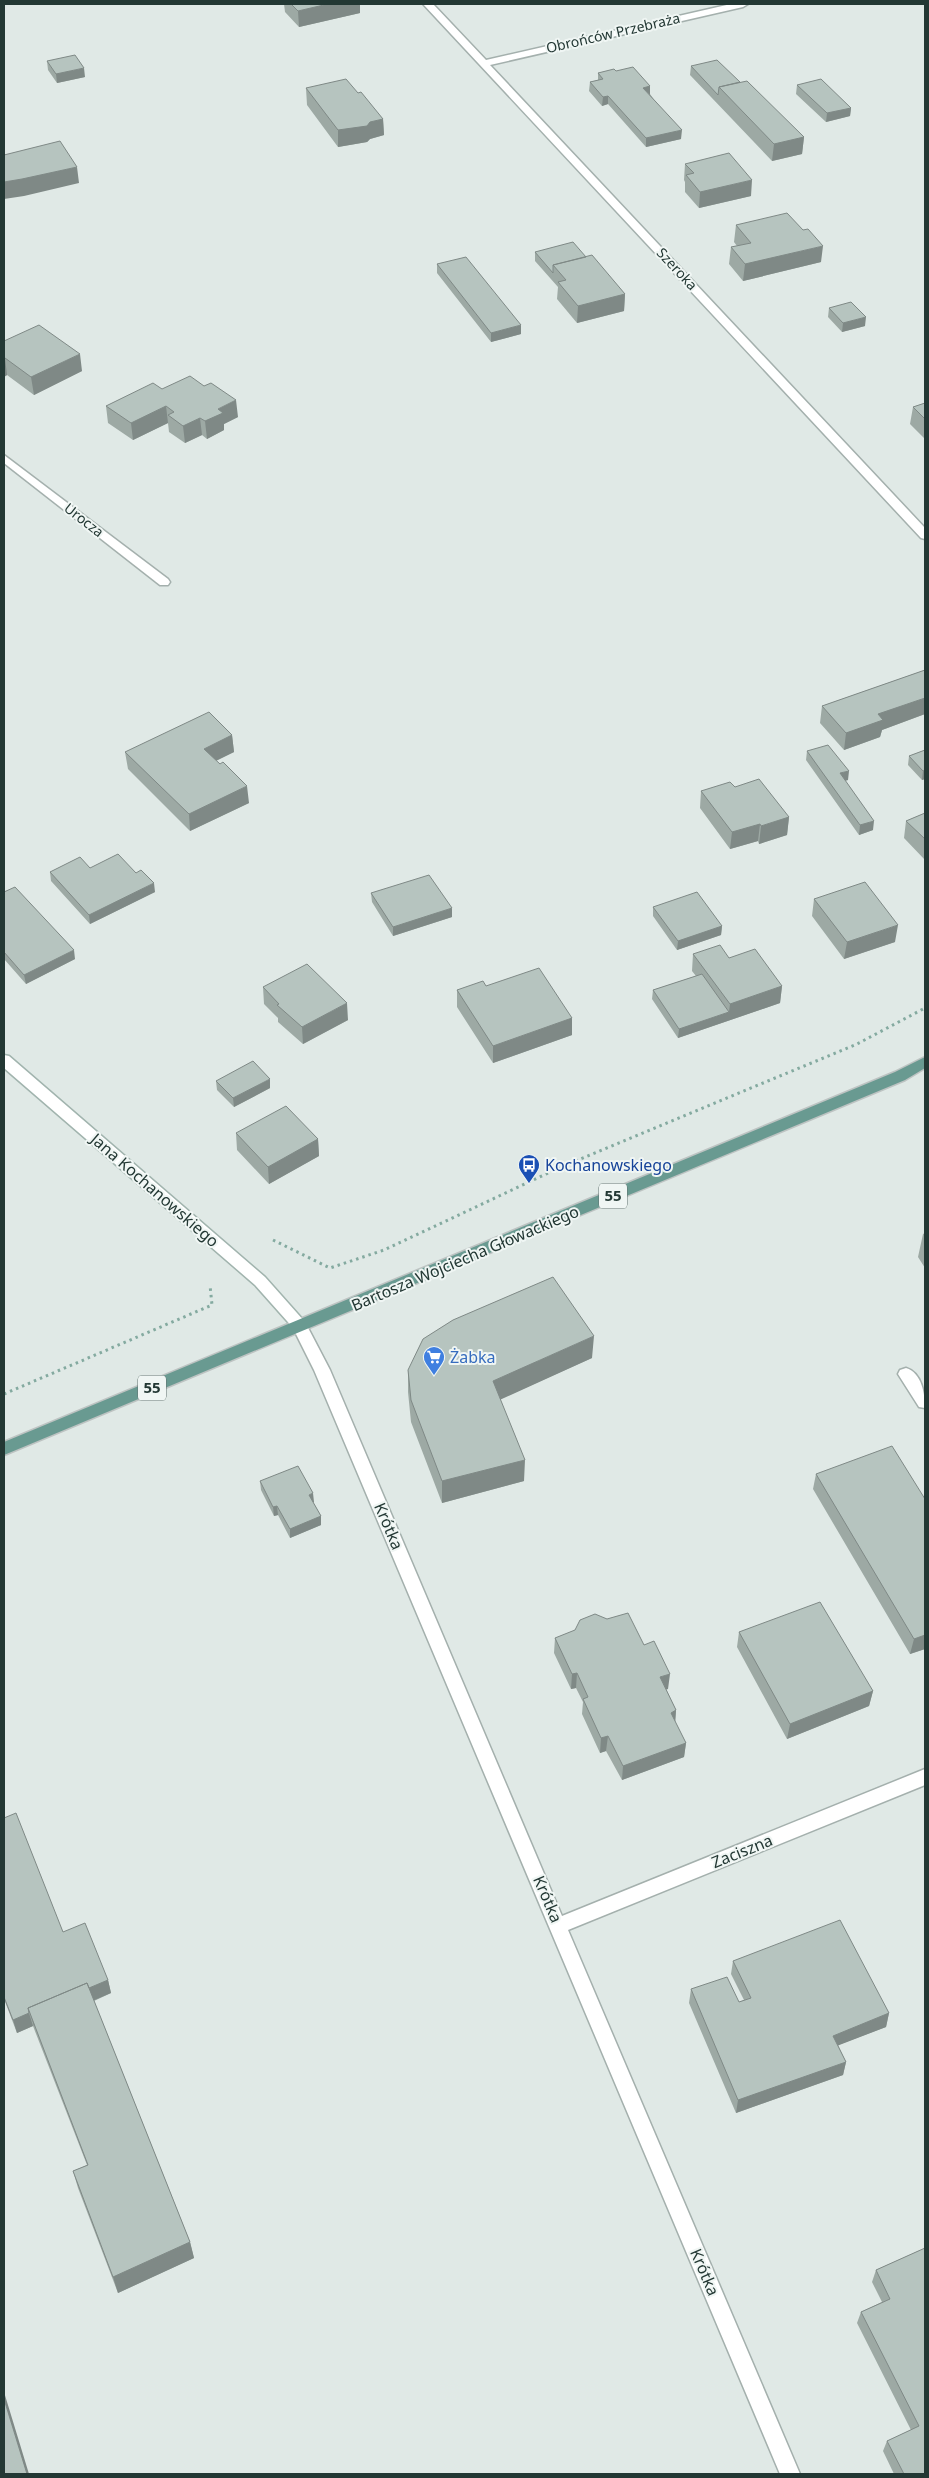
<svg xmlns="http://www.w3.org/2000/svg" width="929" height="2478" font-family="'Noto Sans',sans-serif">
<rect width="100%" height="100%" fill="#e0e9e6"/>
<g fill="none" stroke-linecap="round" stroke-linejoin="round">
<!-- lane casing -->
<g stroke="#a4b0ad" stroke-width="3">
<path id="lane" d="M 4,455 L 168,579 L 170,582 L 168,585 L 160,585 L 4,463 Z"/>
</g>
<!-- street casing -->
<g stroke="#a4b0ad" stroke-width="3">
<path id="street" d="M 423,4 L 433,4 L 486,60 L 731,4 L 748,4 L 743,7 L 490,65 L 925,528 L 925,539 L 921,538 Z
M 300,1320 L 305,1322 L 330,1370 L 562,1916 L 925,1769 L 925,1785 L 568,1930 L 800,2474 L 780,2474 L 314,1370 L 292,1326 L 295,1322 Z
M 906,1368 C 922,1373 925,1394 925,1408 L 919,1407 L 898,1374 L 900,1370 Z"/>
</g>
<!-- secondary casing -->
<g stroke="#a1b4ae" stroke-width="3">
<path id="secondary" d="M 4,1055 L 9,1056 L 265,1277 L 305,1322 L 308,1326 L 305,1330 L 300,1332 L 295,1330 L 255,1285 L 4,1068 Z"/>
</g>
<!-- primary casing -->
<g stroke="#bdc3c2" stroke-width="3">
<path id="primary" d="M 925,1057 L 925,1068 L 905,1080 L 4,1455 L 4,1442 L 895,1072 Z"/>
</g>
<!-- path -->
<path stroke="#84aaa0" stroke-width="3" stroke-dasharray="2.5 4" stroke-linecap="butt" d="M 273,1240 L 330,1268 L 384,1250 L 561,1167 L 857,1044 L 925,1008
M 4,1394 L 212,1305 L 210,1285"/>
<!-- lane -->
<use href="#lane" fill="#fff" fill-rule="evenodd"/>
<!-- street -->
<use href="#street" fill="#fff" fill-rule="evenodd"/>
<!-- secondary -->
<use href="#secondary" fill="#fff" fill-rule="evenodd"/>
<!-- primary -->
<use href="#primary" fill="#699a91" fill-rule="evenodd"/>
</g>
<!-- wall -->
<path fill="#9da9a4" d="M 284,4 L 360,4 L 360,13 L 299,27 L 285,12 Z
M 47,61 L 85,77 L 57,83 L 48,70 Z
M 691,66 L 740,82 L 804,137 L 802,154 L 772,161 L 690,75 Z
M 616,71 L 650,86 L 650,94 L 681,139 L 646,147 L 608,104 L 602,106 L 589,91 L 590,82 L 598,80 L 598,73 Z
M 797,85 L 851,108 L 850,116 L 826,122 L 796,94 Z
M 306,88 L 358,93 L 383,119 L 384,135 L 370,139 L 367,142 L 338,147 L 307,105 Z
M 685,164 L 751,196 L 699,208 L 685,192 L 685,182 L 684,180 Z
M 736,225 L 821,262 L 743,281 L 729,264 L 731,247 L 737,246 L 734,242 Z
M 535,252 L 586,257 L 625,294 L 624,311 L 577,323 L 557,299 L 558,287 L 535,261 Z
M 437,264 L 521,334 L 491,342 L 437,273 Z
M 829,308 L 865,326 L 842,332 L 828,317 Z
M 4,341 L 82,371 L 34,395 L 7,375 L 4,377 Z
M 162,389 L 238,417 L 224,424 L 224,430 L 207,439 L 202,435 L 185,443 L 169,432 L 168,423 L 133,440 L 108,423 L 106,406 Z
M 925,403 L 925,439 L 910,424 L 913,407 Z
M 925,670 L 925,714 L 882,730 L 880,737 L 844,750 L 820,723 L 822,706 Z
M 232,735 L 234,752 L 216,761 L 249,803 L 190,831 L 128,769 L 125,752 Z
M 925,750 L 925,779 L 922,780 L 908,765 L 909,756 Z
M 807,751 L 848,780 L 845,781 L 873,830 L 859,835 L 806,760 Z
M 735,787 L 789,817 L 787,835 L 759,844 L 758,841 L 730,849 L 700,808 L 701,791 Z
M 925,813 L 925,860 L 904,838 L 906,821 Z
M 90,868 L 155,892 L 90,924 L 51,881 L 50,872 Z
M 4,892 L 75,959 L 26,984 L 4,959 Z
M 371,893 L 452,917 L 393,936 L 372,902 Z
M 814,899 L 895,942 L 844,959 L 812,916 Z
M 653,907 L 722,926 L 721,935 L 677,950 L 653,916 Z
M 693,954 L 729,958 L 782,986 L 780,1003 L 678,1038 L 652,999 L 653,990 L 696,976 L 692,971 Z
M 486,986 L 572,1018 L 572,1035 L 493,1063 L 457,1007 L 457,990 Z
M 263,987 L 348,1020 L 303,1044 L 278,1022 L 278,1018 L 264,1004 Z
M 216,1081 L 270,1088 L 234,1107 L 217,1090 Z
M 236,1133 L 318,1139 L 319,1156 L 269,1184 L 237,1150 Z
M 925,1233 L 925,1268 L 918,1257 L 923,1234 Z
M 592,1358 L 500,1399 L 524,1481 L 442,1503 L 411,1422 L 408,1392 L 408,1370 Z
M 816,1474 L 925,1499 L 925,1649 L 910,1654 L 813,1489 Z
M 260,1481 L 314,1502 L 313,1502 L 321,1516 L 321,1525 L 290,1538 L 278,1515 L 274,1516 L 261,1490 Z
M 739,1632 L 873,1691 L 869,1706 L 787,1739 L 737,1647 Z
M 555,1638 L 644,1645 L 668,1689 L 666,1689 L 676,1710 L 675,1722 L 686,1743 L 684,1757 L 622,1780 L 606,1751 L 600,1753 L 582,1714 L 583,1702 L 576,1688 L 571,1689 L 554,1653 Z
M 4,1818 L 63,1932 L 108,1980 L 111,1993 L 94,2001 L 190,2242 L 194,2258 L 118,2293 L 78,2188 L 73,2171 L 87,2165 L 33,2026 L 17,2033 L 4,1999 Z
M 733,1961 L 889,2013 L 886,2027 L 838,2045 L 846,2062 L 843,2075 L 736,2113 L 689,2003 L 691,1989 L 739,2002 L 744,2000 L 731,1974 Z
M 925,2248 L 925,2474 L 894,2474 L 883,2451 L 887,2441 L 911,2430 L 857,2323 L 861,2312 L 882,2302 L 872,2282 L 876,2270 Z"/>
<!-- shaded-wall -->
<path fill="#7f8986" d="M 328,4 L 360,4 L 360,13 L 299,27 L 298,11 Z
M 84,68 L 85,77 L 57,83 L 56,74 Z
M 650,86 L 650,95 L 643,88 Z
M 608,96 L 608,104 L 602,106 L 603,97 Z
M 851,108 L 850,116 L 826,122 L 827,113 Z
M 383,119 L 384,135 L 370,139 L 367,142 L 338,147 L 338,130 Z
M 682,130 L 681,139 L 646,147 L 646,138 Z
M 804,137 L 802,154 L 772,161 L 774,144 Z
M 77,167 L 79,183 L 24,196 L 4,199 L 4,182 Z
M 752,180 L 751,196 L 699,208 L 700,192 Z
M 823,246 L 821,262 L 743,281 L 745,264 Z
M 625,294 L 624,311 L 577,323 L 578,306 Z
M 866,317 L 865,326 L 842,332 L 843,323 Z
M 521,325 L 521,334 L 491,342 L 491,333 Z
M 80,354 L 82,371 L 34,395 L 31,377 Z
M 5,358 L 7,375 L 4,377 L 4,359 Z
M 236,400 L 238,417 L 224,424 L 224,430 L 207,439 L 205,421 L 218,409 Z
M 166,406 L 168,423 L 133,440 L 131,423 Z
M 200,418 L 202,435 L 185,443 L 183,426 Z
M 925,698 L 925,714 L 882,730 L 880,737 L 844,750 L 846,733 L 878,714 Z
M 232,735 L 234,752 L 205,766 L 204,749 Z
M 925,770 L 925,779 L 922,780 L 923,771 Z
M 849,771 L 848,780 L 838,782 L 840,773 Z
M 247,786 L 249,803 L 190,831 L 189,814 Z
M 789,817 L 787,835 L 759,844 L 761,826 Z
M 874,821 L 873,830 L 859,835 L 860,825 Z
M 760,824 L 758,841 L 730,849 L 732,832 Z
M 154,883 L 155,892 L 90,924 L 89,915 Z
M 452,908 L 452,917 L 393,936 L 393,927 Z
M 898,925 L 895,942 L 844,959 L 847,942 Z
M 722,926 L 721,935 L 677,950 L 678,941 Z
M 74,950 L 75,959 L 26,984 L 24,975 Z
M 782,986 L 780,1003 L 678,1038 L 679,1029 L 729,1012 L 730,1004 Z
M 347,1003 L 348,1020 L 303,1044 L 302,1027 Z
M 572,1018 L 572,1035 L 493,1063 L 493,1046 Z
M 270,1079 L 270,1088 L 234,1107 L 233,1098 Z
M 318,1139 L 319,1156 L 269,1184 L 268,1167 Z
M 594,1336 L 592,1358 L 493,1403 L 493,1381 Z
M 525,1460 L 524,1481 L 442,1503 L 442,1481 Z
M 313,1493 L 314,1502 L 310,1504 L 309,1495 Z
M 277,1506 L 278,1515 L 274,1516 L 273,1507 Z
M 321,1516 L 321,1525 L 290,1538 L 290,1529 Z
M 925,1635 L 925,1649 L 910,1654 L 914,1639 Z
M 577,1673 L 576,1688 L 571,1689 L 572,1674 Z
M 670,1674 L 668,1689 L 658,1692 L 660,1677 Z
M 873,1691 L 869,1706 L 787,1739 L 790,1724 Z
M 676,1710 L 675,1725 L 671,1713 Z
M 608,1736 L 606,1751 L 600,1753 L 601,1738 Z
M 686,1743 L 684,1757 L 622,1780 L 623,1766 Z
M 108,1980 L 111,1993 L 34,2026 L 30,2013 Z
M 29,2013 L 33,2026 L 17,2033 L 13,2020 Z
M 889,2013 L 886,2027 L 829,2049 L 833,2036 Z
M 846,2062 L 843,2075 L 736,2113 L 738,2100 Z
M 190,2242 L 194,2258 L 118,2293 L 113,2277 Z
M 4,2392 L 29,2474 L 26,2474 L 4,2399 Z"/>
<!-- building -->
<path fill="#b6c4bf" stroke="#7f8986" d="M 291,4 L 328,4 L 298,11 Z
M 75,55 L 84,68 L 56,74 L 47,61 Z
M 717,60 L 740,82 L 719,87 L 718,95 L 691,66 Z
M 633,67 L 650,86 L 643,88 L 682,130 L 646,138 L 608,96 L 603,97 L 590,82 L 603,79 L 598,73 L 614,69 L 616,71 Z
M 346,79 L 358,93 L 361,92 L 383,119 L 370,122 L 367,126 L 338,130 L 306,88 Z
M 821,79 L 851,108 L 827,113 L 797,85 Z
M 747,81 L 804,137 L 774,144 L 719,87 Z
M 60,141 L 77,167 L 22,179 L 4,182 L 4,155 Z
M 729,153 L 752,180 L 700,192 L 686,175 L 694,173 L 685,164 Z
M 787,213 L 803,230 L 808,229 L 823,246 L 745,264 L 731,247 L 751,243 L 736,225 Z
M 573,242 L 586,257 L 553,265 L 553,273 L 535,252 Z
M 592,255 L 625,294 L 578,306 L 558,282 L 566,280 L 553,265 Z
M 466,257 L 521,325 L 491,333 L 437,264 Z
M 851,302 L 866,317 L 843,323 L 829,308 Z
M 39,325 L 80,354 L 31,377 L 5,358 L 4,359 L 4,341 Z
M 190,376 L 204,386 L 211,383 L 236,400 L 218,409 L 223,413 L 205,421 L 200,418 L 183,426 L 168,415 L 174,412 L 166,406 L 131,423 L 106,406 L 153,383 L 162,389 Z
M 925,403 L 925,419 L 913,407 Z
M 925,670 L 925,698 L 878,714 L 883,720 L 846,733 L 822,706 Z
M 209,712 L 232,735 L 204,749 L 220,764 L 223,762 L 247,786 L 189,814 L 125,752 Z
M 828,745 L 849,771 L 840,773 L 874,821 L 860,825 L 807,751 Z
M 925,750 L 925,770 L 923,771 L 909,756 Z
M 759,779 L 789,817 L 761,826 L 760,824 L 732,832 L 701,791 L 730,782 L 735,787 Z
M 925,813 L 925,839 L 906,821 Z
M 118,854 L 136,873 L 141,870 L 154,883 L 89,915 L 50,872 L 80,857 L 90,868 Z
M 429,875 L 452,908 L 393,927 L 371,893 Z
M 865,882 L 898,925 L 847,942 L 814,899 Z
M 15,887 L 74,950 L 24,975 L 4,952 L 4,892 Z
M 697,892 L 722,926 L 678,941 L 653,907 Z
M 720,945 L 729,958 L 755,949 L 782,986 L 730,1004 L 693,954 Z
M 307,964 L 347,1003 L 302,1027 L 277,1005 L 279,1004 L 263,987 Z
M 539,968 L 572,1018 L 493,1046 L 457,990 L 483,981 L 486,986 Z
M 702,974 L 729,1012 L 679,1029 L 653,990 Z
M 253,1061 L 270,1079 L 233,1098 L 216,1081 Z
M 286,1106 L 318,1139 L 268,1167 L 236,1133 Z
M 553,1277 L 594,1336 L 493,1381 L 525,1460 L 442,1481 L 411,1400 L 408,1370 L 423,1339 L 453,1320 Z
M 892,1446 L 925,1499 L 925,1635 L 914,1639 L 816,1474 Z
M 298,1466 L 313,1493 L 309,1495 L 321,1516 L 290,1529 L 277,1506 L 273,1507 L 260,1481 Z
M 820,1602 L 873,1691 L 790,1724 L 739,1632 Z
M 628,1613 L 644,1645 L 654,1641 L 670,1674 L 660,1677 L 676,1710 L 671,1713 L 686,1743 L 623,1766 L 608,1736 L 601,1738 L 583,1699 L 588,1697 L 577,1673 L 572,1674 L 555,1638 L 575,1630 L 580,1620 L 595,1614 L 607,1619 Z
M 16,1813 L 63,1932 L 85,1923 L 108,1980 L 89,1988 L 87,1983 L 28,2008 L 29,2013 L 13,2020 L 4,1997 L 4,1818 Z
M 840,1920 L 889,2013 L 833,2036 L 846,2062 L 738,2100 L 691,1989 L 727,1977 L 739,2002 L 751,1998 L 733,1961 Z
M 87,1983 L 190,2242 L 113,2277 L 73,2171 L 88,2165 L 28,2008 Z
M 925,2248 L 925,2474 L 904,2474 L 887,2441 L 919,2426 L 861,2312 L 890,2299 L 876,2270 Z
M 4,2399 L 27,2474 L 4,2474 Z"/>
<!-- icons -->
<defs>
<g id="bus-pin" transform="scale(1.125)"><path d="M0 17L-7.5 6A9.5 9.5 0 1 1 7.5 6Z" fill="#1a4fb4" stroke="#f0f6f4"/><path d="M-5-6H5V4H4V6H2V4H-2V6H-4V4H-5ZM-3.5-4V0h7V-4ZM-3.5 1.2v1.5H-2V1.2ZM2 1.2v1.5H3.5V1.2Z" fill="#fff"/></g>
<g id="supermarket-pin" transform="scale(1.125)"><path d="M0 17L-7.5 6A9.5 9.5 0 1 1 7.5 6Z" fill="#3f7fe0" stroke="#f0f6f4"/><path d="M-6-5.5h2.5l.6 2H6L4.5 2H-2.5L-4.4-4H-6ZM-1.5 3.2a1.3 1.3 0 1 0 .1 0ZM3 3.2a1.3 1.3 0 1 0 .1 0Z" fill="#fff"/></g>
</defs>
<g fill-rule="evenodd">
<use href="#bus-pin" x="529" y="1165"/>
<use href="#supermarket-pin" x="434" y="1357"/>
</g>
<g text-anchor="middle" stroke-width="4" stroke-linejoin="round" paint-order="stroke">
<!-- far-street labels -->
<g font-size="14" fill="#233834" stroke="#f0f6f4">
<text transform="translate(613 33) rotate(-13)" y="5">Obrońców Przebraża</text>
<text transform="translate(677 269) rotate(47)" y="5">Szeroka</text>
<text transform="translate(84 520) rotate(38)" y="5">Urocza</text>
</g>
<!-- shield labels -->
<g fill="#f0f6f4" stroke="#60716e" stroke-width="1">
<rect x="599" y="1183.5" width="28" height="25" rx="4"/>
<rect x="138" y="1375.5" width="28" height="25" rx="4"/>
</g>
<g font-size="15" font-weight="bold" fill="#233834">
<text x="613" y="1201">55</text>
<text x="152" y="1393">55</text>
</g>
<!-- transit labels -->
<g font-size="16" fill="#164399" stroke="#f0f6f4" text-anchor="start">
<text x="545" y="1171">Kochanowskiego</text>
</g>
<!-- street labels -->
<g font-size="16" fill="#233834" stroke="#f0f6f4">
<text transform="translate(155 1190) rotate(41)" y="6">Jana Kochanowskiego</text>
<text transform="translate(465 1258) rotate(-23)" y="6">Bartosza Wojciecha Głowackiego</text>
<text transform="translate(389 1526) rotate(67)" y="6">Krótka</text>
<text transform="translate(742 1851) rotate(-22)" y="6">Zaciszna</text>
<text transform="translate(548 1899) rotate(67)" y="6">Krótka</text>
<text transform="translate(705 2272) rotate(67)" y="6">Krótka</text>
</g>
<!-- shop labels -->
<g font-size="16" fill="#366cbe" stroke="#f0f6f4" text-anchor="start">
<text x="450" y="1363">Żabka</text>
</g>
</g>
<!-- border -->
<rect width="929" height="2478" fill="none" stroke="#233834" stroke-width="10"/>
</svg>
